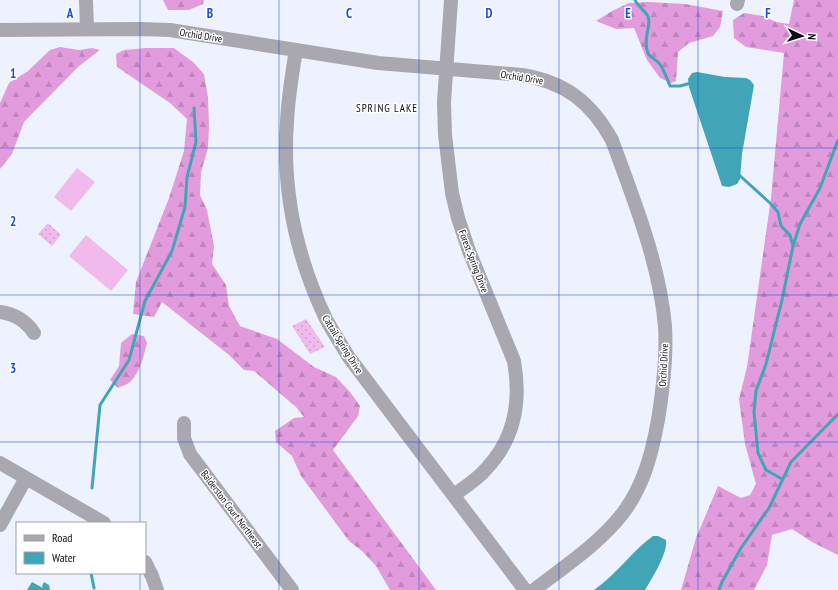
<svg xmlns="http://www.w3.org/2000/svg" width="838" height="590" font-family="'PT Sans Narrow',sans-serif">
<defs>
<pattern id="forest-firs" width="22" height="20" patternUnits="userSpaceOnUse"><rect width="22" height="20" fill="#e29cdd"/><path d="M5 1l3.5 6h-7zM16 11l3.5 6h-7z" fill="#c185bd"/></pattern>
<pattern id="park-dots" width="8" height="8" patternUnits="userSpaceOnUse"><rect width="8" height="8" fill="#f0baec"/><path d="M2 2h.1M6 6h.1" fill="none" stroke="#cd9fca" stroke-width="1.8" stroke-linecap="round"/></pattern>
</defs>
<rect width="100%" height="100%" fill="#eef2fe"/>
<!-- grass -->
<path fill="#f0baec" d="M 77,168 L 95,182 L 71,211 L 54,197 Z
M 86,235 L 128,270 L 111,291 L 69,256 Z"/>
<!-- forest -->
<path fill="url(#forest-firs)" d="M 163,0 L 204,0 L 203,4 L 189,10 L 168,10 Z
M 794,0 L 838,0 L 838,555 L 812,542 L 792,529 L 772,535 L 767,565 L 754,590 L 681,590 L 696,538 L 718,486 L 741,498 L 750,495 L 756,484 L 745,444 L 739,399 L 747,367 L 771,198 L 784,53 L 746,47 L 734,38 L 733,20 L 744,13 L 763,16 L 776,22 L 789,24 Z
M 649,2 L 685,4 L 723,11 L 720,27 L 713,36 L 689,43 L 678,52 L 676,81 L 671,83 L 660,78 L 647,60 L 634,28 L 616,29 L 596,21 L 612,11 L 629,3 Z
M 60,47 L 79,50 L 92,48 L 100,50 L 78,67 L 24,122 L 12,154 L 0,169 L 0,103 L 9,83 L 28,71 L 50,50 Z
M 146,48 L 174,48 L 193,62 L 204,74 L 208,97 L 209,126 L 208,148 L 201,172 L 200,195 L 207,210 L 214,246 L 212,264 L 226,285 L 229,306 L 240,326 L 277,339 L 314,367 L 336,377 L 350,392 L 360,406 L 358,416 L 333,450 L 436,590 L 390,590 L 376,566 L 362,551 L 349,541 L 301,476 L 292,456 L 276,442 L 275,431 L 294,418 L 304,417 L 296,407 L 254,371 L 244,370 L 229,355 L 162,302 L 154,317 L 133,314 L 136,282 L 169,198 L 184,151 L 187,119 L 170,103 L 117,67 L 116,54 L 124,50 Z
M 132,334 L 144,336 L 147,343 C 144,355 140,373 130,382 C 127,385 121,386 118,388 L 110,380 L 119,366 L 121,343 Z"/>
<!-- park -->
<path fill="url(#park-dots)" d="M 48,223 L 61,235 L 52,246 L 38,234 Z
M 306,319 L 325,347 L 310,354 L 292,326 Z"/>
<!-- water -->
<path fill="#41a5b7" d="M 697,72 L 725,77 L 746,78 L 750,80 L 754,85 L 742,154 L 740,179 L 737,184 L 729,187 L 722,186 L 689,87 L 688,79 L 692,73 Z
M 653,536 L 658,536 L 666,540 C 668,553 652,578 645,590 L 594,590 C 616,575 631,552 653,536 Z
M 32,582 L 43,588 L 42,586 L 44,582 L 49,585 L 50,590 L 27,590 Z"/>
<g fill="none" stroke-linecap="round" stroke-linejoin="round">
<!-- stream -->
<path stroke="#41a5b7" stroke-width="3" d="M 635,0 C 638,7 646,11 648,17 C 652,25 642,39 648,53 C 650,58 656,59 659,63 C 664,69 667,79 670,86 L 680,86 L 691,83
M 738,174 L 770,203 L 778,212 L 781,226 L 790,235 L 793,246 L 782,300 L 766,364 L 756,391 L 754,412 L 758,453 L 766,470 L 782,479
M 793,246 L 800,224 L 820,188 L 838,140
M 92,488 L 100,405 L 129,360 L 145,301 L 172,251 L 185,207 L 187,177 L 196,142 L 194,108
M 91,573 L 94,588
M 719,590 L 722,582 L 741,548 L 769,508 L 791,462 L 838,414"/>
<!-- minor -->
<path stroke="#a9a7af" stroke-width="14" d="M 86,0 L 87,29
M 451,0 L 444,102 L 445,135 L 452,193 L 458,218 L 469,251 L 514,361 C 521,400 516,437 487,468 C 478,479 465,487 454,495
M 737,4 L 738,0
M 0,30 L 140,29 L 170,30 L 378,63 L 522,75 C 565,82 591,102 612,140 C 634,201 659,261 665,326 C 667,357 663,389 658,420 C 652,453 644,485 623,513 C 599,544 565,566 534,590
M 296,50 C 292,74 288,98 287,122 C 282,190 297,258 326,319 C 333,332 341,344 348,356 L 525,590
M 0,312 C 15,314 26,321 34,333
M 184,423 L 184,438 L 190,454 L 292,590
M 0,463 L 104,523
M 0,525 L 26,478
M 145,562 L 152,576 L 157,590"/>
</g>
<!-- grid -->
<path fill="none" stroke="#1d4ed8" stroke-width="1" stroke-opacity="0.55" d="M 140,0 L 140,523M 279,0 L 279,590M 419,0 L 419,590M 559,0 L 559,590M 698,0 L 698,590M 0,148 L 838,148M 0,295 L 838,295M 0,442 L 838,442M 140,573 L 140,590"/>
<g text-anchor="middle" stroke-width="3" stroke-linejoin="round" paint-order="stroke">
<!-- street labels -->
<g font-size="10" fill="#0c0e14" stroke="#fff">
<text transform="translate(201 35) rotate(9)" y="4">Orchid Drive</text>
<text transform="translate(522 77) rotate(9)" y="4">Orchid Drive</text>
<text transform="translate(474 261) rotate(69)" y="4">Forest Spring Drive</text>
<text transform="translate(343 344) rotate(58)" y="4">Cattail Spring Drive</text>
<text transform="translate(663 365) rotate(-87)" y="4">Orchid Drive</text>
<text transform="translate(232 509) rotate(53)" y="4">Balderston Court Northeast</text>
</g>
<!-- neighbourhood labels -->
<g font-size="11" letter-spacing="1" fill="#0c0e14" stroke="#fff">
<text x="387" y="112">SPRING LAKE</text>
</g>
</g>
<g font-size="13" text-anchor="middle" font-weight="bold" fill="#1d4ed8" stroke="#fff" stroke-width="3" stroke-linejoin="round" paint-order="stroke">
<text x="70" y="18">A</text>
<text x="210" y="18">B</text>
<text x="349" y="18">C</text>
<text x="489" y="18">D</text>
<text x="628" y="18">E</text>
<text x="768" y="18">F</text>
<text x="13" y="78">1</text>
<text x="13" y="226">2</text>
<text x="13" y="373">3</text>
</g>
<!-- legend -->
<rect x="16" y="522" width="130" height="52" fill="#ffffff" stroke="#9e9fa1"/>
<rect x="24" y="535" width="20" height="6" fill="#a9a7af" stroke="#9e9fa1"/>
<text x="52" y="542" font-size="12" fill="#0c0e14">Road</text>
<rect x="24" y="552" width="20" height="12" fill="#41a5b7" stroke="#9e9fa1"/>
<text x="52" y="562" font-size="12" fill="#0c0e14">Water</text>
<!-- north arrow -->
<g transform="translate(802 36) rotate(94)" stroke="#ffffff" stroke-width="3" paint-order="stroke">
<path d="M0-3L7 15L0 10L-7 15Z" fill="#0c0e14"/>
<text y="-6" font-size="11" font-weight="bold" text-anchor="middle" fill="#0c0e14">N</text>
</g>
</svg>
